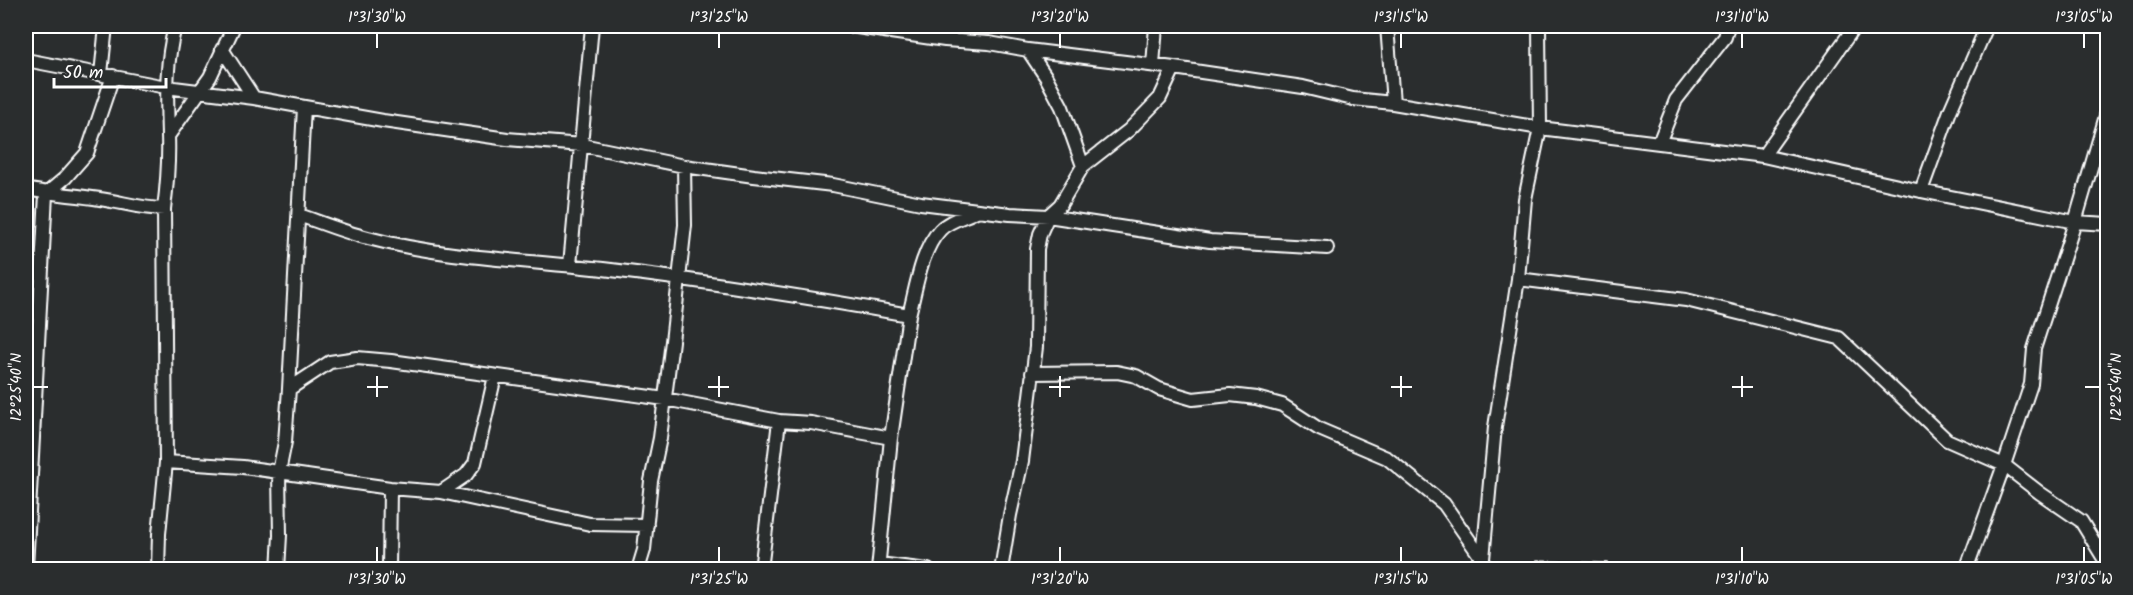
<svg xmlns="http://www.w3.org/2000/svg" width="2133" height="595" font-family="Kalam,sans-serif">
<rect width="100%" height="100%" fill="#2a2d2e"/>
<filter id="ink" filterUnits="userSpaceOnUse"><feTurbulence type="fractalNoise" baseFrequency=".0167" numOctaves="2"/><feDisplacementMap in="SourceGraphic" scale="12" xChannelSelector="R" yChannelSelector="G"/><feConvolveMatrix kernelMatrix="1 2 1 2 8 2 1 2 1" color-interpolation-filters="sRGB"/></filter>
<g filter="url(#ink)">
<!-- building -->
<path fill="#555758" stroke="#fff" stroke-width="1.5" d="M 1537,561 L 1608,563 L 1608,570 L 1537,570 Z
M 1620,563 L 1684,565 L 1684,570 L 1619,570 Z"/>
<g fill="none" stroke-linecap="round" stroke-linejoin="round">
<!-- street casing -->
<g stroke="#fff" stroke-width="16">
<path id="street" d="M 850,26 L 945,40 L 989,43 L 1028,50 L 1174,68 L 1303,87 L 1353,99 L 1393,103 L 1540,128 L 1763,156 L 1921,191 L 2075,222 L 2108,224
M 1387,26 L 1393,103
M 945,40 L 950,26
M 222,49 L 254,98
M 1028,50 L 1046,77 L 1062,107 L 1083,166
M 26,60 L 166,87 L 254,98 L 383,121 L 507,139 L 582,145 L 684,166 L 754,176 L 833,185 L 921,203 L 1010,214 L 1048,216 L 1210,241 L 1327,248
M 1153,65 L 1156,26
M 101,74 L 106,26
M 168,136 L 210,77 L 234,26
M 1659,143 L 1676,100 L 1725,37 L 1728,26
M 1763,156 L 1855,26
M 26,189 C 50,194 75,195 100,199 C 122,202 142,209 164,209
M 1921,191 L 1950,111 L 1987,26
M 299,215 C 322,223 344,232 368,238 C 444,258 525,260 603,269 C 705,281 807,297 909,315 L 891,438 L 878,570
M 570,265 L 592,26
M 1518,279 L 1686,300 L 1839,338 L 1947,440 L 2004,465 L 2040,493 L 2081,521 L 2108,565
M 909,315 C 916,289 921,250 940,230 C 949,220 966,217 978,210
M 1032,373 L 1117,372 L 1136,376 L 1159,389 L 1193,399 L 1230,395 L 1256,398 L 1282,405 L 1319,429 L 1387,458 L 1444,504 L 1483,560
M 289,389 L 330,362 L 357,358 L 391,361 L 665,399 L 779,421
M 166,462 L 243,467 L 279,472 L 285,442 L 289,389 L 304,107
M 441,492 L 590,524 L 647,525
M 879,564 L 928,570
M 26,568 L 46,194 L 65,178 L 87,153 L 113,76
M 158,570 L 159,534 L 166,462 L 164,209 C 167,185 169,160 168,136 C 167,94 165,67 175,26
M 278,570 L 280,535 L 279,472 L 390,488 L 441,492 L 466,475 L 475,463 L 495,376
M 389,570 L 390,488
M 638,570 L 644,550 L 651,481 L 660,438 L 673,333 L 685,225 L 684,166
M 761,570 L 779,421 L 811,423 L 891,438
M 1001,570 L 1010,515 L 1022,461 L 1036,347 L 1037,249 L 1040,234 L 1048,216 L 1060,205 L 1083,166 L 1129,130 L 1160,98 L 1174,68
M 1482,570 L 1495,427 L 1518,279 L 1525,199 L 1540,128 L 1539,26
M 1966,570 L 2004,465 L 2031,384 L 2034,349 L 2075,222 L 2108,109"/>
</g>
<!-- street -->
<use href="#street" stroke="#2a2d2e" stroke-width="12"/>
</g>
</g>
<!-- ticks -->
<path fill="none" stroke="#fff" stroke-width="2" d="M 377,33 L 377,48M 719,33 L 719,48M 1060,33 L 1060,48M 1401,33 L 1401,48M 1742,33 L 1742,48M 2084,33 L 2084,48M 377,376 L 377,397M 719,376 L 719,397M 1060,376 L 1060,397M 1401,376 L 1401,397M 1742,376 L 1742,397M 33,387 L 48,387M 367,387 L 388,387M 708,387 L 729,387M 1049,387 L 1070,387M 1391,387 L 1412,387M 1732,387 L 1753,387M 2085,387 L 2100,387M 377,547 L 377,562M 719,547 L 719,562M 1060,547 L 1060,562M 1401,547 L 1401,562M 1742,547 L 1742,562M 2084,547 L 2084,562"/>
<!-- margin -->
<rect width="2133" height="595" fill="none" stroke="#2a2d2e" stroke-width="66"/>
<!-- scale -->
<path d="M54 78v9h112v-9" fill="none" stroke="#ffffff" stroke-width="3"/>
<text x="63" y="78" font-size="18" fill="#ffffff" stroke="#2a2d2e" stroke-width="4.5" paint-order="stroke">50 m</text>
<rect x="33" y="33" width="2067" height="529" fill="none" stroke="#fff" stroke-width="2"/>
<g font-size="15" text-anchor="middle" fill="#fff">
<text x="377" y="22">1°31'30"W</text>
<text x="719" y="22">1°31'25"W</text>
<text x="1060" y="22">1°31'20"W</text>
<text x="1401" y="22">1°31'15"W</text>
<text x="1742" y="22">1°31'10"W</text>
<text x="2084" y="22">1°31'05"W</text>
<text transform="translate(16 387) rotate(-90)" y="5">12°25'40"N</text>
<text transform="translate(2116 387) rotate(-90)" y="5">12°25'40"N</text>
<text x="377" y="584">1°31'30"W</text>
<text x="719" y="584">1°31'25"W</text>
<text x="1060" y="584">1°31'20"W</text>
<text x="1401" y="584">1°31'15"W</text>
<text x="1742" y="584">1°31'10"W</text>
<text x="2084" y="584">1°31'05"W</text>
</g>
</svg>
